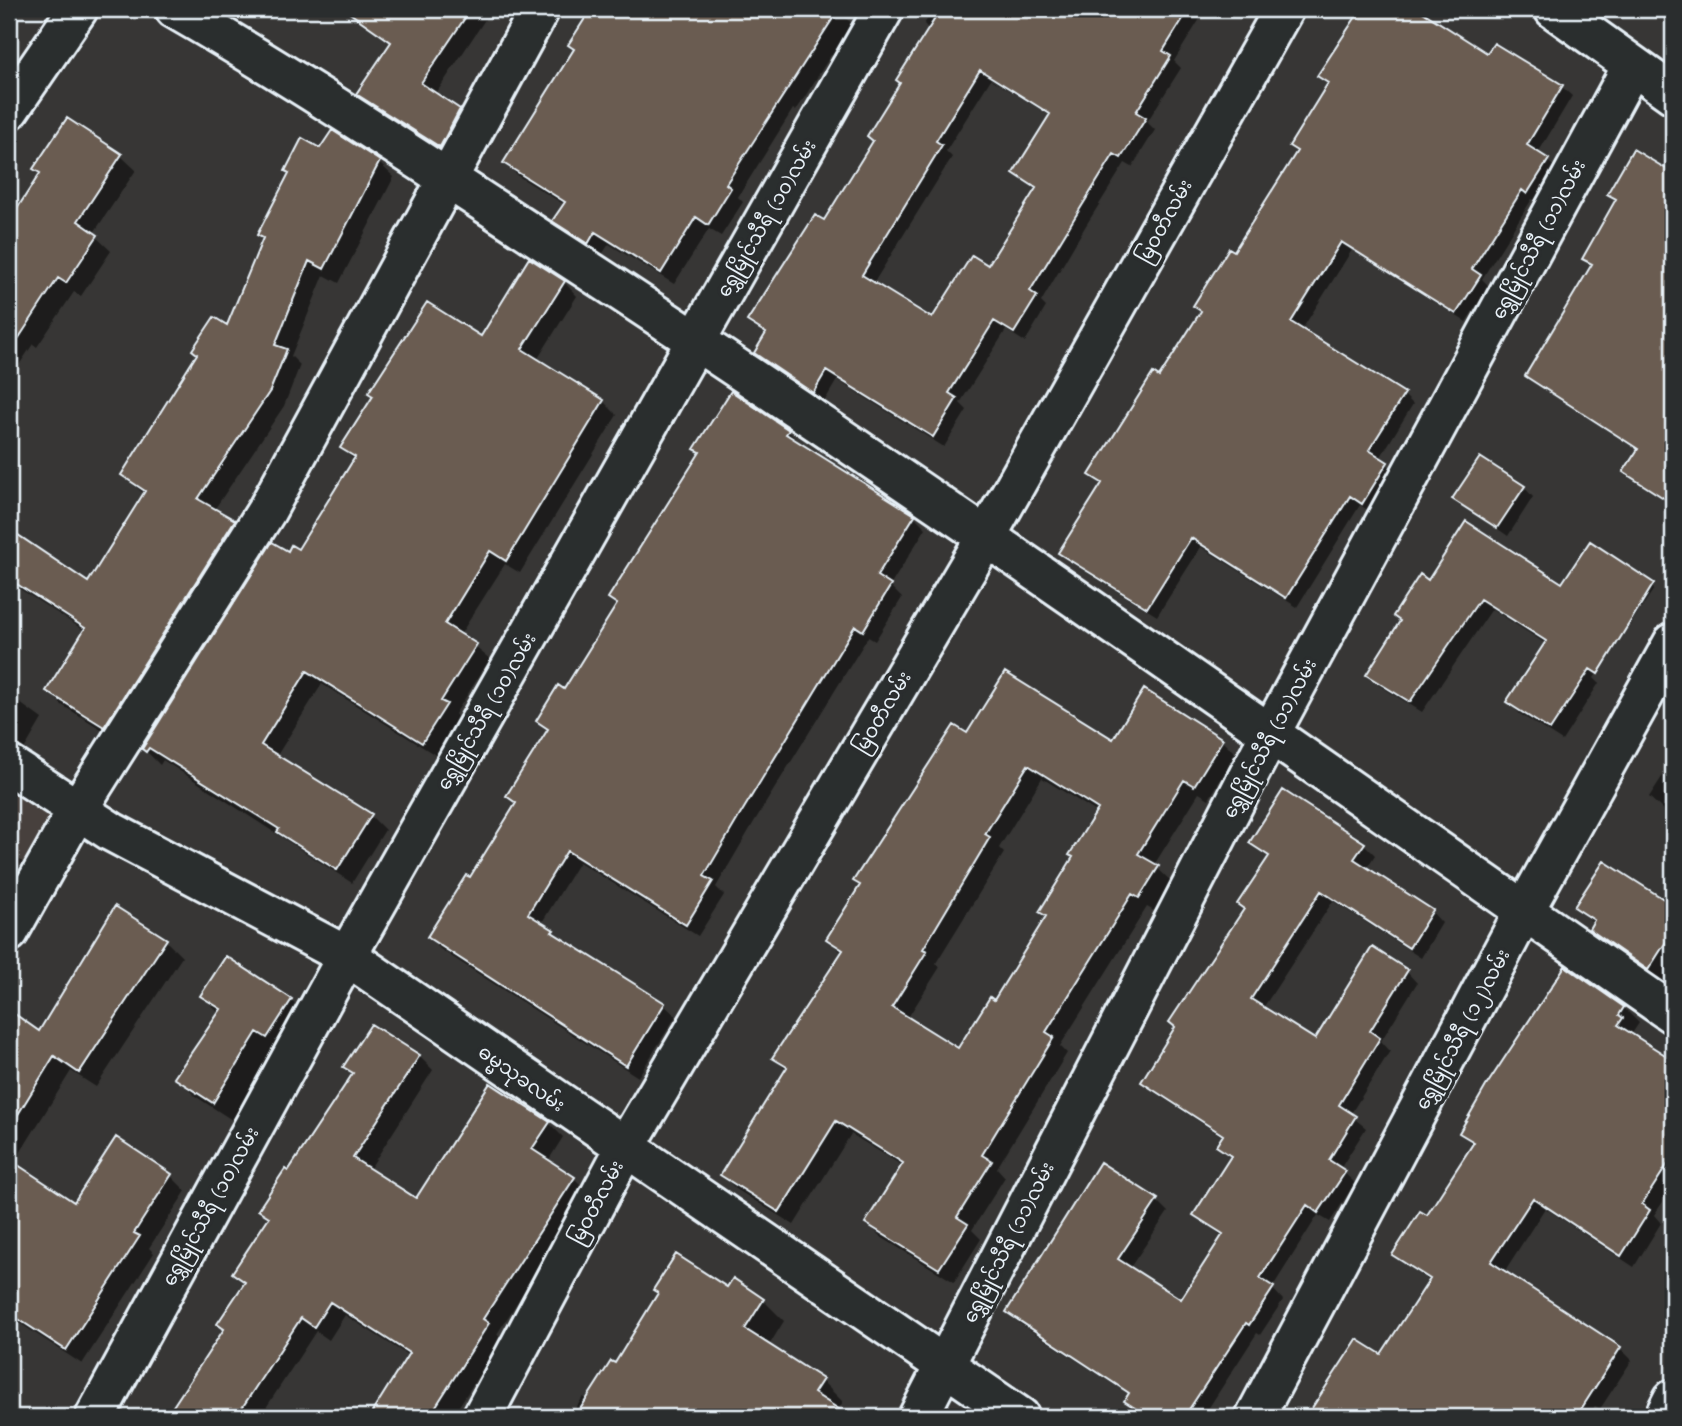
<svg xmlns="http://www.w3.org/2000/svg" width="1682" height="1426" font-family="Mali,'Noto Sans Myanmar',sans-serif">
<rect width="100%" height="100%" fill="#373635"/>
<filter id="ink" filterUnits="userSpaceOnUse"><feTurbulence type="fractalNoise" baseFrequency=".0143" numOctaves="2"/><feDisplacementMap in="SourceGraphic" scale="14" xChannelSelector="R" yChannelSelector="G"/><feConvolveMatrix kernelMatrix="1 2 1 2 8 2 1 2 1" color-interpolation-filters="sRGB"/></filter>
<g filter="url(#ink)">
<!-- built -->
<path fill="#46413d" d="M 9,780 L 83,826 L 9,956 Z"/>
<!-- shadow -->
<path fill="#0007" fill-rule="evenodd" d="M 405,9 L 492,9 L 435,95 L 472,124 L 453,158 L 372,107 L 359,94 L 393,43 L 386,37 Z
M 593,9 L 835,9 L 856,27 L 836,59 L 831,55 L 796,111 L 793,109 L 738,197 L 743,202 L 721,236 L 709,229 L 674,284 L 609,244 L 601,256 L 568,234 L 555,221 L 565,205 L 518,176 L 505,163 L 575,50 L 571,45 Z
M 934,9 L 1206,9 L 1174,61 L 1181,68 L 1147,122 L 1155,130 L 1132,167 L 1125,163 L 1085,227 L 1041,302 L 1046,307 L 1025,342 L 1006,330 L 960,403 L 967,410 L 944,447 L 837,380 L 824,402 L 756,353 L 767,336 L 749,321 L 824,223 L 875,142 L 930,30 L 924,24 ZM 991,79 L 1051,116 L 1015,173 L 1037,191 L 989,267 L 932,321 L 873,284 L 952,157 L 946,151 Z
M 1363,9 L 1414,9 L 1488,56 L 1494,45 L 1562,87 L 1572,96 L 1538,153 L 1558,170 L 1538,202 L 1532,199 L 1482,279 L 1489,286 L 1466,322 L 1352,250 L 1301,331 L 1404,395 L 1413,404 L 1380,458 L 1397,473 L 1372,513 L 1360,505 L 1297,607 L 1201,547 L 1157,616 L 1070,562 L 1060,552 L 1102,485 L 1092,475 L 1160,380 L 1202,312 L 1195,306 L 1235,253 L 1298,153 L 1291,146 L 1329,86 L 1320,76 Z
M 68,121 L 121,156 L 136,170 L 93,234 L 111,251 L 81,296 L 74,292 L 37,347 L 33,344 L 9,380 L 9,224 L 41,175 L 35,168 Z
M 333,133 L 379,163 L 394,177 L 339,283 L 324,275 L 291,356 L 300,365 L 284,406 L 214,510 L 234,522 L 248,536 L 119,740 L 62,705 L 48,690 L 85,631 L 9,582 L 9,532 L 89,585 L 145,495 L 123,475 L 227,328 L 264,239 L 259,234 Z
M 1633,151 L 1673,175 L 1673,506 L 1626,472 L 1639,451 L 1537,385 L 1527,376 L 1592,266 L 1585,258 L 1617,201 L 1609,193 Z
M 564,282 L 577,296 L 537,360 L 603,401 L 617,415 L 520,573 L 505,564 L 460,635 L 490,659 L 455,714 L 459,719 L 437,756 L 322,684 L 276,757 L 371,816 L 385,830 L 352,883 L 163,760 L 160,765 L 144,749 L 288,554 L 298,551 L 355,461 L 342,448 L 481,338 Z
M 731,393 L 788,431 L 800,443 L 914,516 L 926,528 L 890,586 L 902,598 L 875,641 L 868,637 L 754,822 L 716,887 L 724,895 L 698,936 L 579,862 L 541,924 L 562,941 L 664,1005 L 676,1016 L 638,1077 L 440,949 L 429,937 L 470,880 L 517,805 L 508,796 L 549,731 L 538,721 L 565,691 L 618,606 L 611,598 L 701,453 L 696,449 Z
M 1524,487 L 1533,497 L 1508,536 L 1455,499 Z
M 1642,577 L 1654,589 L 1594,678 L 1599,683 L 1562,741 L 1520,714 L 1508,702 L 1546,644 L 1492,609 L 1422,712 L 1380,686 L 1369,675 L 1428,582 L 1563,586 Z
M 9,695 L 42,719 L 22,753 L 9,750 Z
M 967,735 L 1113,741 L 1222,740 L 1236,754 L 1209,799 L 1199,793 L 1154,865 L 1172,882 L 1154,911 L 1147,907 L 1060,1046 L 1067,1053 L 997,1168 L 1005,1177 L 972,1230 L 981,1239 L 954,1282 L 881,1237 L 867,1223 L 903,1166 L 851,1134 L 794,1225 L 736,1189 L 722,1175 L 787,1071 L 774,1058 L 843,954 L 828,939 L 861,887 L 855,881 ZM 1042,778 L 1098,813 L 1075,858 L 1042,912 L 1047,918 L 995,1002 L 958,1051 L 907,1019 L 940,967 L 936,963 L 1004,853 L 999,848 Z
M 1673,760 L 1673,819 L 1649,797 Z
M 1251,842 L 1364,844 L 1375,855 L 1366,869 L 1432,912 L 1442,923 L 1421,958 L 1333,901 L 1263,1008 L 1315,1042 L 1407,972 L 1417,983 L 1381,1041 L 1390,1051 L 1350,1115 L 1366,1128 L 1340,1169 L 1355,1183 L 1330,1222 L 1318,1215 L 1272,1288 L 1283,1300 L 1260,1335 L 1257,1333 L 1208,1409 L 1212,1413 L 1210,1417 L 1146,1417 L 1127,1401 L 1130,1395 L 1019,1323 L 1009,1312 L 1157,1201 L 1168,1212 L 1129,1269 L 1181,1302 L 1223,1237 L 1195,1214 L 1231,1158 L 1218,1146 L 1223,1137 L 1154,1092 L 1143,1081 L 1245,910 L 1270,858 Z
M 9,851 L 40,876 L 9,932 Z
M 1605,864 L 1673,907 L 1673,985 L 1670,989 L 1609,946 L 1591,929 L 1594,924 L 1577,907 Z
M 116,908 L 166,941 L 182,957 L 96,1087 L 71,1071 L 20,1153 L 9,1146 L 9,1013 L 39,1033 Z
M 1565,968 L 1627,1011 L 1639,1023 L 1631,1035 L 1673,1062 L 1673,1187 L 1654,1215 L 1661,1223 L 1634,1267 L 1545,1208 L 1504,1272 L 1620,1348 L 1632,1360 L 1600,1409 L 1595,1406 L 1588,1417 L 1306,1417 L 1358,1341 L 1381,1356 L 1430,1282 L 1394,1255 L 1427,1217 L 1474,1145 L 1461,1132 Z
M 202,996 L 291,1000 L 310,1019 L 276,1050 L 232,1120 L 195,1096 L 176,1077 L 220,1014 Z
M 419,1056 L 433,1070 L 369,1170 L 416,1200 L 549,1123 L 563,1137 L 548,1161 L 574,1178 L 588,1192 L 497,1334 L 502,1339 L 452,1417 L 371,1417 L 409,1356 L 345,1315 L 329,1340 L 316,1331 L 260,1417 L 168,1417 L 226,1330 L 245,1284 L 234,1273 L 269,1219 L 260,1210 L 289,1174 L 354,1075 L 346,1067 Z
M 116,1140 L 171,1176 L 186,1191 L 149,1248 L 154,1253 L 82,1364 L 9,1316 L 9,1161 L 74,1204 Z
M 728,1289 L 763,1300 L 784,1321 L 768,1347 L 822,1381 L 843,1402 L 837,1411 L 847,1417 L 570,1417 L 583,1397 L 588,1400 L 615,1366 Z
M 348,1406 L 365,1417 L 341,1417 Z"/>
<!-- building -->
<path fill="#6a5c51" stroke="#e8f1f8" stroke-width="2" fill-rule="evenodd" d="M 344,9 L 471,9 L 421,83 L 460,109 L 440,147 L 356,94 L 391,42 Z
M 591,9 L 839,9 L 726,184 L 731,188 L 708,225 L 696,217 L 661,273 L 595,232 L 588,244 L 552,221 L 565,202 L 503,163 L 574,49 L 568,45 Z
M 941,9 L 1189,9 L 1163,51 L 1171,56 L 1136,112 L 1146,118 L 1121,158 L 1114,154 L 1075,217 L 1030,291 L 1037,296 L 1014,333 L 994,321 L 949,393 L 957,398 L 933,437 L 826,371 L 813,393 L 754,353 L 766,333 L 747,321 L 815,215 L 824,220 L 873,141 L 867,136 L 900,83 L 896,80 ZM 980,70 L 1050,114 L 1013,173 L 1036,188 L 988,265 L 972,255 L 932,318 L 862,275 L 942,145 L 936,141 Z
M 1361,9 L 1418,9 L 1487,53 L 1494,43 L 1563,85 L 1527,145 L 1549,159 L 1527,194 L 1522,190 L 1472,269 L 1481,275 L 1456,314 L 1341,242 L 1291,322 L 1405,393 L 1369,450 L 1388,462 L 1362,504 L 1350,496 L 1286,598 L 1191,538 L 1147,608 L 1058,553 L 1102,483 L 1089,475 L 1153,373 L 1159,377 L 1201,311 L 1193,306 L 1229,248 L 1234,251 L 1297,151 L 1289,146 L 1328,83 L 1317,76 Z
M 67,118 L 122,154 L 78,221 L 98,235 L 66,283 L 58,278 L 9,353 L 9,221 L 40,173 L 33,169 Z
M 332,130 L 380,161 L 324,269 L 309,261 L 275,345 L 287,349 L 270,391 L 198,499 L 235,520 L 104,727 L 46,691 L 85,628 L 9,579 L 9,529 L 88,582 L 145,491 L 121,475 L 197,354 L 192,350 L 214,317 L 227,325 L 263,238 L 257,235 L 289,173 L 285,171 L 302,138 L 320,148 Z
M 1633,149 L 1673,173 L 1673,504 L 1623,472 L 1638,449 L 1525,376 L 1592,264 L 1582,259 L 1616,199 L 1607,194 Z
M 529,258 L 565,281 L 522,349 L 604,400 L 506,561 L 490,551 L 445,624 L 477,644 L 441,701 L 447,704 L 422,743 L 307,671 L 261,745 L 372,814 L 337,870 L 277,832 L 279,829 L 149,748 L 146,752 L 142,749 L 272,542 L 288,551 L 291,545 L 298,549 L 355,457 L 340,448 L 373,396 L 368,393 L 427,302 L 481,336 Z
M 731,391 L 789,430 L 786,434 L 915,515 L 877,576 L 891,585 L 863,631 L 855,626 L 743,810 L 704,876 L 713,881 L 686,925 L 567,851 L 528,914 L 554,930 L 552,932 L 665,1003 L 626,1066 L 427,937 L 466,875 L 470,877 L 516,803 L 506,796 L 548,729 L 536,721 L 558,685 L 564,689 L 617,604 L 608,598 L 700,452 L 694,449 Z
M 1480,457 L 1525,486 L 1497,528 L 1452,499 Z
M 1466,521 L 1562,583 L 1590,541 L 1654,583 L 1598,674 L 1590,669 L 1550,730 L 1506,702 L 1546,641 L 1480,599 L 1410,702 L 1366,675 L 1400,621 L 1393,616 L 1420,574 L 1428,580 Z
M 1005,672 L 1113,739 L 1144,689 L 1223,739 L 1194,786 L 1184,780 L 1138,854 L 1159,866 L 1139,898 L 1132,894 L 1046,1032 L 1054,1037 L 982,1155 L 992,1161 L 957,1217 L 968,1224 L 939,1269 L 865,1223 L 903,1163 L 836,1121 L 779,1212 L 720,1175 L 787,1067 L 772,1058 L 843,950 L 826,939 L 860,885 L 853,881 L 954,725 L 967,733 ZM 1028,765 L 1098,809 L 1069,855 L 1073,857 L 1039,912 L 1046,916 L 994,1000 L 990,997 L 958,1048 L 892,1007 L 927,951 L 923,949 L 990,837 L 985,834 Z
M 1283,790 L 1365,843 L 1354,859 L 1433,910 L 1409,948 L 1321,891 L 1251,999 L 1315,1039 L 1372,947 L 1408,970 L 1370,1031 L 1380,1038 L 1339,1105 L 1356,1116 L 1329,1160 L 1346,1171 L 1318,1213 L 1307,1205 L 1260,1278 L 1274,1287 L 1249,1325 L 1246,1323 L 1184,1417 L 1149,1417 L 1124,1401 L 1129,1393 L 1006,1312 L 1100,1162 L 1158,1199 L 1118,1259 L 1181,1299 L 1223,1234 L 1193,1215 L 1231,1156 L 1216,1146 L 1223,1135 L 1141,1082 L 1175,1027 L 1169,1022 L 1244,909 L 1237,904 L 1269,856 L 1249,843 Z
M 1604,861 L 1673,905 L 1673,931 L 1648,970 L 1589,929 L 1594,920 L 1574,907 Z
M 115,906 L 167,939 L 79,1073 L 54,1056 L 9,1129 L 9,1010 L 39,1031 Z
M 226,956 L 292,999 L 267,1038 L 257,1032 L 213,1103 L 174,1078 L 221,1009 L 200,996 Z
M 1565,966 L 1624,1007 L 1619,1015 L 1623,1018 L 1618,1025 L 1673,1060 L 1673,1156 L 1642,1204 L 1650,1210 L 1621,1256 L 1533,1198 L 1491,1262 L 1621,1347 L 1576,1417 L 1306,1417 L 1357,1339 L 1381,1354 L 1430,1279 L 1392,1255 L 1420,1211 L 1427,1215 L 1474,1142 L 1459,1133 L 1486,1086 Z
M 371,1024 L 420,1055 L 353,1158 L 416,1198 L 490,1083 L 550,1122 L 532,1149 L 575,1177 L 483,1319 L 489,1323 L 429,1417 L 369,1417 L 409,1353 L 330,1302 L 314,1327 L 301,1318 L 236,1417 L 166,1417 L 224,1329 L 217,1324 L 245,1282 L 232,1273 L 269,1217 L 258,1210 L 285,1169 L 288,1171 L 353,1073 L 343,1067 Z
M 116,1137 L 172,1174 L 134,1233 L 140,1236 L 66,1350 L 9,1313 L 9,1159 L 74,1202 Z
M 676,1254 L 727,1287 L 733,1278 L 764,1299 L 745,1329 L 823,1379 L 814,1393 L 851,1417 L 575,1417 L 611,1361 L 615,1363 L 658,1293 L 653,1290 Z"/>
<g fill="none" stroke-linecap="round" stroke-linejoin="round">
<!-- minor casing -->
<g stroke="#e8f1f8" stroke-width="44">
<path id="minor" d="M 175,9 C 303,83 426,165 551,246 C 931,492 1300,756 1673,1014
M 1554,9 L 1673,94
M 9,110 L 78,9
M 9,765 L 112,832 L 347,956 L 1020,1417
M 9,932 L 78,809 L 267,510 L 540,9
M 95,1417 L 347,956 L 884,9
M 482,1417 L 625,1148 L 986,537 L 1284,9
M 918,1417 L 1270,734 L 1632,66
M 1255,1417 L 1524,911 L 1673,643"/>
</g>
<!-- tertiary casing -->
<g stroke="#e8f1f8" stroke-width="44">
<path id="tertiary" d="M 1664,1417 L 1673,1399"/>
</g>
<!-- minor -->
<use href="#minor" stroke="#2a2d2e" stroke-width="38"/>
<!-- tertiary -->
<use href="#tertiary" stroke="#2a2d2e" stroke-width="38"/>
</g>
</g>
<g text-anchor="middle" stroke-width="7" stroke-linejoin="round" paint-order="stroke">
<!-- street labels -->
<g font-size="19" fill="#e8f1f8" stroke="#2a2d2e">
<text transform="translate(766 218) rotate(-60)" y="7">ရွှေမြိုင်သီရီ (၁၀)လမ်း</text>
<text transform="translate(1164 221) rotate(-61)" y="7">မြဝတီလမ်း</text>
<text transform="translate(1538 239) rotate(-62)" y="7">ရွှေမြိုင်သီရီ (၁၁)လမ်း</text>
<text transform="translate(486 711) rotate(-60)" y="7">ရွှေမြိုင်သီရီ (၁၀)လမ်း</text>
<text transform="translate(882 712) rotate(-59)" y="7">မြဝတီလမ်း</text>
<text transform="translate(1269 738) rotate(-62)" y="7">ရွှေမြိုင်သီရီ (၁၁)လမ်း</text>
<text transform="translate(1462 1029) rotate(-62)" y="7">ရွှေမြိုင်သီရီ (၁၂)လမ်း</text>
<text transform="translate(522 1078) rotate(35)" y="7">ဓမ္မသုခလမ်း</text>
<text transform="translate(596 1202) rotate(-62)" y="7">မြဝတီလမ်း</text>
<text transform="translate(210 1206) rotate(-61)" y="7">ရွှေမြိုင်သီရီ (၁၀)လမ်း</text>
<text transform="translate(1008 1242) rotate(-63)" y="7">ရွှေမြိုင်သီရီ (၁၁)လမ်း</text>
</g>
</g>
<!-- margin -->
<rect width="1682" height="1426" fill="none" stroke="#2a2d2e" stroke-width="35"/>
<rect x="18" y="18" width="1647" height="1391" fill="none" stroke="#e8f1f8" stroke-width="2.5" filter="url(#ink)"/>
</svg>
